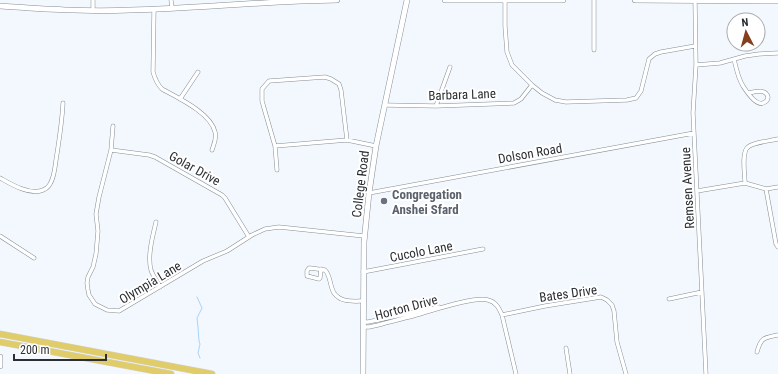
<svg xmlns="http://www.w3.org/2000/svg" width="778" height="374" font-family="'Roboto Condensed',sans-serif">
<rect width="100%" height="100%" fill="#f2f8fd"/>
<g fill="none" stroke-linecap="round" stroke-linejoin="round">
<!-- stream -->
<path stroke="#abd3f9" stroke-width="1" d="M 197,297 L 202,308 L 197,318 L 198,327 L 199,341 L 200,344 L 198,353 L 200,358"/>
<!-- street casing -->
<g stroke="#858e96" stroke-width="4.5">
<path id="street" d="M 93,0 L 93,10
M 171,0 L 172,8
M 505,0 L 505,26 L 507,52 L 512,65 L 532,85 L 542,93 L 555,100 L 566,102 L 627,100 L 636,98 L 641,91 L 649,59 L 655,54 L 661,52 L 695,46
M 695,0 L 696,65 L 693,113 L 706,374
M 154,9 L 153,72 C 155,79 157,84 162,89 C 178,98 211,113 215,132 C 217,138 214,144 212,150
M 594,50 L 594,0
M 734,59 C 736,68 738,78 743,86 C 747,92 757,108 765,102 C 767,101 768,99 768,97 C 766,88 754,92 749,93
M 696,65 L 720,63 L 745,56 L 759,54 L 778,53
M 180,99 L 198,72
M 385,105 L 436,106 L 514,103 L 521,99 L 532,85
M 436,106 L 450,67
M 113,126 L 111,150 L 99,197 L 96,214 L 98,231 L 96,254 L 93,267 L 88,277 L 87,283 L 88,290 L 89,295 L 95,304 L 107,310 L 119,311 L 203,261 L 227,251 L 252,235 L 265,229 L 279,227 L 364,236
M 275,146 L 347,140 L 376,146
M 111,150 L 149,155 L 155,157 L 222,195 L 225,198 L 249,237
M 277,170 L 275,146 L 264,108 L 262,101 L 262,89 L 269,81 L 325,77 L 331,79 L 339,84 L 341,90 L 347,140
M 0,178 C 11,184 27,194 40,191 C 44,190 48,188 50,184 C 54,178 55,168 56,160 C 59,141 62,123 63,103
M 745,183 C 745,175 741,152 748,147 C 754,142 770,141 778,139
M 766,189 L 776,244 L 778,247
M 697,191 L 745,183 L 766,189 L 778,187
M 369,193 L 694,133
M 156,222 C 153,235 147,256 151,270 C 153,276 157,281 160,287
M 0,236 L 34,258
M 321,269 L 320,278 L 319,279 L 307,276 L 307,271 L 309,268 L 310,268 L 325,270 C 328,273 329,277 330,281 C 331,285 332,290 334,293 C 341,303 354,301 364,301
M 363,272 L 483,249
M 669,299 L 702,292
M 502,315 L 545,306 L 601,297 L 607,300 L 612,305 L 614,311 L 617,342 L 626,374
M 364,322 L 368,322 L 439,307
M 363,327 L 369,327 L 378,325 C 392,321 406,318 420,314 C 434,310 476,296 488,300 C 496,302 499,308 502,315 L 516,374
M 566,348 L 570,374
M 757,352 C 761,337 764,338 778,335"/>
</g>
<!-- secondary casing -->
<g stroke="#858e96" stroke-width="6">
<path id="secondary" d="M 445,0 L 563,0
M 635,0 L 778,1
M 0,6 C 43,9 87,12 130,10 C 199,8 268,1 337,0
M 0,357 L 0,366
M 363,374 L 364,242 L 369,193 L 376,146 L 407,0"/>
</g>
<!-- highway casing -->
<g stroke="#d5d5d6" stroke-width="7">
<path id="highway" d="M 0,334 L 212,374
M 0,342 L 171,374"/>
</g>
<!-- street -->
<use href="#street" stroke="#fff" stroke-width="3.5"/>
<!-- secondary -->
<use href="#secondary" stroke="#fff" stroke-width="5"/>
<!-- highway -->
<use href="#highway" stroke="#e0cc69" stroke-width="6"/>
</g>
<!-- markers -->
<circle fill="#6b7280" stroke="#fff" stroke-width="1.5" cx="384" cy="201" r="4"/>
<g text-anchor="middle" stroke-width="4" stroke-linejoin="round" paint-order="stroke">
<!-- street labels -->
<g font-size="13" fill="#2b2e32" stroke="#fff">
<text transform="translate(462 94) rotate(-2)" y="5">Barbara Lane</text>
<text transform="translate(530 153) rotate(-10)" y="5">Dolson Road</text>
<text transform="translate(195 168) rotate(29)" y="5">Golar Drive</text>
<text transform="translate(360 184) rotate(-83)" y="5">College Road</text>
<text transform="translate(687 188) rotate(-93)" y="5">Remsen Avenue</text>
<text transform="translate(421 251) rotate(-11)" y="5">Cucolo Lane</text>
<text transform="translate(150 282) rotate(-31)" y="5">Olympia Lane</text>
<text transform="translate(568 293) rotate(-8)" y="5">Bates Drive</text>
<text transform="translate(406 307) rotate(-15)" y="5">Horton Drive</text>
</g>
<!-- worship labels -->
<g font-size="13" font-weight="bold" fill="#5b616d" stroke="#fff" text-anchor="start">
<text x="392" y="199">Congregation<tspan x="392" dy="15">Anshei Sfard</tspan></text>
</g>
</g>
<!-- north arrow -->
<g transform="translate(746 32) rotate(354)"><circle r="19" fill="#ffffff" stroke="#aaabad"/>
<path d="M0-3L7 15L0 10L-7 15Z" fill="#863f1d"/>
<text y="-6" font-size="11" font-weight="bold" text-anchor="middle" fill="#2b2e32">N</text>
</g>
<!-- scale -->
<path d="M14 354v6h92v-6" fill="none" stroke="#2b2e32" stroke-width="2"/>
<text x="20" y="354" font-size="12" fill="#2b2e32" stroke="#ffffff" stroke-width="3" paint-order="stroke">200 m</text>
</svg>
